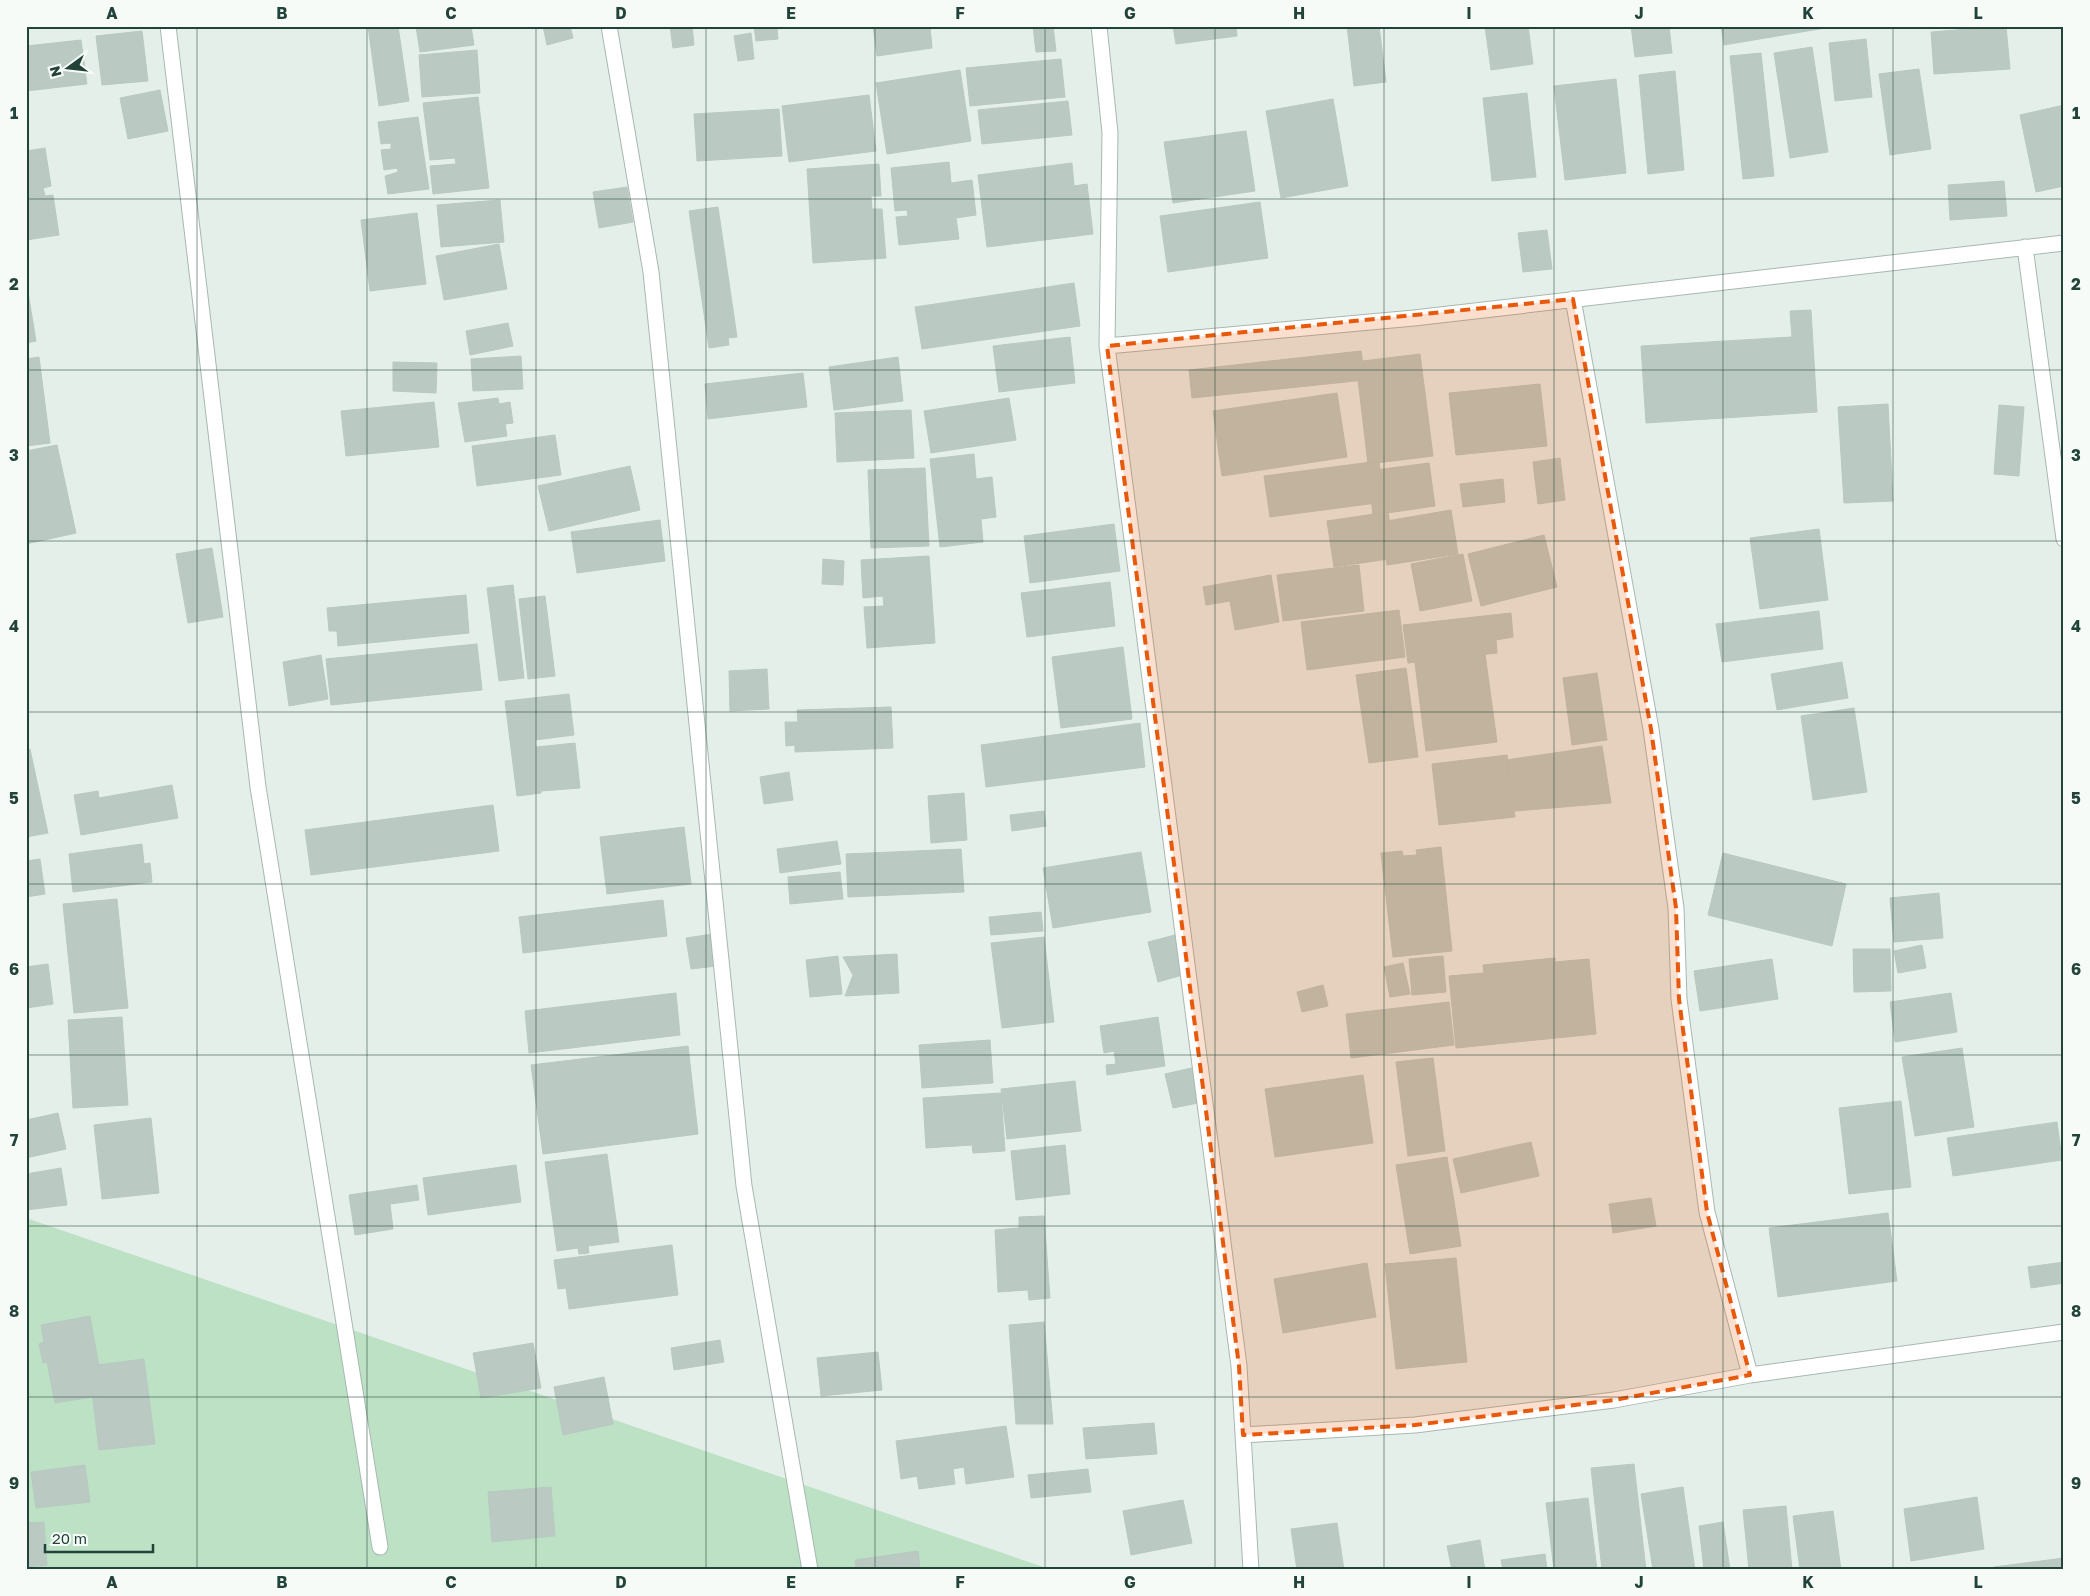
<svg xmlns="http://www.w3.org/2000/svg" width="2090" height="1596" font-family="'Golos Text',sans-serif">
<rect width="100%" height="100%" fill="#e5efea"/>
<!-- grass -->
<path fill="#bde1c5" d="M 26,1218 L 1052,1570 L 26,1570 Z"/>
<!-- building -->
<path fill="#bacac3" stroke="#b7c9c1" d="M 368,26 L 398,26 L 409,101 L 379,106 Z
M 416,26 L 471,26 L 474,45 L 420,52 Z
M 543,26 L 570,26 L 573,38 L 547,45 Z
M 670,26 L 692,26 L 694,45 L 673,48 Z
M 754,26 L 777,26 L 778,39 L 756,41 Z
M 873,26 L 930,26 L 932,48 L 877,56 Z
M 1033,26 L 1053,26 L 1056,51 L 1036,52 Z
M 1173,26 L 1236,26 L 1237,36 L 1176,44 Z
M 1347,26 L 1379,26 L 1386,82 L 1354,86 Z
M 1485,26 L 1528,26 L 1533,64 L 1491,70 Z
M 1631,26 L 1669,26 L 1672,53 L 1635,57 Z
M 1721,26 L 1837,26 L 1724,45 Z
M 2006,26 L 2010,69 L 1934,74 L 1931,32 Z
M 142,31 L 148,81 L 102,85 L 96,36 Z
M 751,33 L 754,59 L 738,61 L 734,36 Z
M 1866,39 L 1872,97 L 1835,101 L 1829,43 Z
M 81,40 L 87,84 L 26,91 L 26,46 Z
M 1812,47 L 1828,152 L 1790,158 L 1774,53 Z
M 477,50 L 480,93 L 422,97 L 419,55 Z
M 1761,53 L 1774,176 L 1743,179 L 1730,56 Z
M 1061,59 L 1065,97 L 970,106 L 966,68 Z
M 1919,69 L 1931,149 L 1890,155 L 1879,74 Z
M 960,70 L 971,141 L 887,154 L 876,83 Z
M 1675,71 L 1684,170 L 1648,174 L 1639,75 Z
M 1616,79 L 1626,173 L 1565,180 L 1554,86 Z
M 160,90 L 168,131 L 128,139 L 120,98 Z
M 1527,93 L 1536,177 L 1492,181 L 1483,98 Z
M 869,95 L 876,151 L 789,162 L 782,106 Z
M 478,97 L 489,188 L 433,194 L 430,166 L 456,164 L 455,158 L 430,160 L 423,103 Z
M 1333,99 L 1348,186 L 1281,198 L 1266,111 Z
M 1068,101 L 1072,135 L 982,144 L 978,110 Z
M 2064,105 L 2064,186 L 2036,192 L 2020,115 Z
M 779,109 L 782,156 L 697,161 L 694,114 Z
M 418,117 L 429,189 L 388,194 L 385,176 L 398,172 L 397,168 L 384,170 L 381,150 L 391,149 L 391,143 L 381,144 L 378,122 Z
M 1246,131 L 1255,191 L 1173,203 L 1164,142 Z
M 45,148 L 51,186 L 43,188 L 45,196 L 53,195 L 59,235 L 26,240 L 26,151 Z
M 949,162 L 951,183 L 972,180 L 976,215 L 956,218 L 959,239 L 899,245 L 896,217 L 908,216 L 907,210 L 895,211 L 891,168 Z
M 1072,163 L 1074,186 L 1087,184 L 1093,234 L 987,247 L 978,175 Z
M 879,164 L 881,196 L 871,196 L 872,209 L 882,209 L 886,258 L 813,263 L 807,169 Z
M 2004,181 L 2007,216 L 1950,220 L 1948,185 Z
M 627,187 L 633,222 L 599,228 L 593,192 Z
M 500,200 L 504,242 L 441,247 L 437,205 Z
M 1260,202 L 1268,258 L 1168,272 L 1160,216 Z
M 718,207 L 737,337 L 728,338 L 729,345 L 709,348 L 689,211 Z
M 417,213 L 426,284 L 370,291 L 361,220 Z
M 1547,230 L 1552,269 L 1523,272 L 1518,233 Z
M 499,244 L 507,289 L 444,300 L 436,256 Z
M 26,280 L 36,341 L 26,343 Z
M 1074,283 L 1080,326 L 922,349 L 915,307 Z
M 1811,310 L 1817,412 L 1646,423 L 1641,346 L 1792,337 L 1790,311 Z
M 508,323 L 513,346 L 470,355 L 466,331 Z
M 1070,337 L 1075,383 L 999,392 L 993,346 Z
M 1361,351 L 1365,380 L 1192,398 L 1189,370 Z
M 1420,354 L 1433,456 L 1368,464 L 1358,379 L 1365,378 L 1363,361 Z
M 521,356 L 523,389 L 473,391 L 471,359 Z
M 39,357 L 50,443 L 26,446 L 26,359 Z
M 898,357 L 903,401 L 834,410 L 829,367 Z
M 393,362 L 437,363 L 436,393 L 393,391 Z
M 803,373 L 807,407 L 708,419 L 705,384 Z
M 1540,384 L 1547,446 L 1456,455 L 1449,393 Z
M 1337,393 L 1347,457 L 1222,476 L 1213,411 Z
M 498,398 L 499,404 L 510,402 L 513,423 L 505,424 L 507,436 L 465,442 L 458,403 Z
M 1009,398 L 1016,440 L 931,453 L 924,411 Z
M 434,402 L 439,447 L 346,456 L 341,411 Z
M 1888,404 L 1893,501 L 1844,503 L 1838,407 Z
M 1999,405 L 2024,407 L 2019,476 L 1994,474 Z
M 911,410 L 914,458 L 837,462 L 835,413 Z
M 555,435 L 561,475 L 477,486 L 472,446 Z
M 57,445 L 76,533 L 26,544 L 26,451 Z
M 974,454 L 976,479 L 992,477 L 996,517 L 981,519 L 983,542 L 940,547 L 930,459 Z
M 1560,458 L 1565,500 L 1538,504 L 1533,462 Z
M 1379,461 L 1384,502 L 1270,517 L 1264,476 Z
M 1429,463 L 1435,506 L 1373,515 L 1368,471 Z
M 630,466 L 640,510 L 549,531 L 538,486 Z
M 925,468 L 929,546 L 871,548 L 868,470 Z
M 1503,479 L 1505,502 L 1463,507 L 1460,484 Z
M 1451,510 L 1458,554 L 1387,565 L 1381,522 Z
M 1388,512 L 1395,558 L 1334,567 L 1327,521 Z
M 660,520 L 665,561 L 577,573 L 571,532 Z
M 1114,524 L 1120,571 L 1030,583 L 1024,536 Z
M 1819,529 L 1828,600 L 1760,609 L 1750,538 Z
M 1544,535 L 1557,587 L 1481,606 L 1468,554 Z
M 212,548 L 223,617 L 188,623 L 176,554 Z
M 1463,554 L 1472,601 L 1420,611 L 1411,564 Z
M 929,556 L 935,643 L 867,648 L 864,607 L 884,606 L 883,596 L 863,598 L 861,560 Z
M 823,559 L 844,561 L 843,585 L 822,584 Z
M 1359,565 L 1364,611 L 1283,621 L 1277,575 Z
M 1271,575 L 1279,622 L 1235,630 L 1230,601 L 1206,605 L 1203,587 Z
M 1110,582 L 1115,626 L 1027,637 L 1021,593 Z
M 513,585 L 524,678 L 499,681 L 487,588 Z
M 466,595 L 469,633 L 338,646 L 337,631 L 329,631 L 327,608 Z
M 545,596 L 555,676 L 528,679 L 519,599 Z
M 1399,610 L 1405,657 L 1307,670 L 1301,622 Z
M 1819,611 L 1823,649 L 1722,662 L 1716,624 Z
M 1511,613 L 1513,637 L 1496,640 L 1497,653 L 1408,663 L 1403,625 Z
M 477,644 L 482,690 L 331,705 L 326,659 Z
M 1123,647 L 1132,719 L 1061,728 L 1052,657 Z
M 1485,654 L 1497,742 L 1426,751 L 1415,663 Z
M 321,655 L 328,699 L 289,706 L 283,662 Z
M 1842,662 L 1848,698 L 1777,710 L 1771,674 Z
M 1406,668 L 1418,757 L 1369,763 L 1356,675 Z
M 767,669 L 769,709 L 730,711 L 729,671 Z
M 1597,673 L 1607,740 L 1572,745 L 1563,678 Z
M 569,694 L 574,735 L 535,740 L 536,747 L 575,743 L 580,788 L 541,791 L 541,793 L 517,796 L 505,701 Z
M 891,707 L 893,748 L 795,752 L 795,745 L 786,746 L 785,722 L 798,722 L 797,710 Z
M 1854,708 L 1867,792 L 1813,800 L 1801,716 Z
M 1140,723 L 1145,767 L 986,787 L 981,745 Z
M 1602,746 L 1611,803 L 1515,811 L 1506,760 Z
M 26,749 L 30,749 L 48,833 L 26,837 Z
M 1507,755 L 1515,817 L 1439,825 L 1432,764 Z
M 789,772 L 793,800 L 764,804 L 760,777 Z
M 172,785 L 178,818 L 81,835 L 74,795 L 98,791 L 99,798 Z
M 964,793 L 967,840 L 931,843 L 928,796 Z
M 493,805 L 499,851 L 311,875 L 305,830 Z
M 1044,811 L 1046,826 L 1012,831 L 1010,815 Z
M 684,827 L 691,884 L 607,894 L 600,837 Z
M 837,841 L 841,864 L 780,873 L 777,849 Z
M 142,844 L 144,864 L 150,863 L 152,882 L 73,892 L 69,854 Z
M 1441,847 L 1452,951 L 1393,957 L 1381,853 L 1402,851 L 1403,856 L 1417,855 L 1416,850 Z
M 961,849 L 964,892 L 848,897 L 846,854 Z
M 1141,852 L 1151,912 L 1053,928 L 1043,868 Z
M 1723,853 L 1846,884 L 1832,946 L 1708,915 Z
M 40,859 L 45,894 L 26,897 L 26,861 Z
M 840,872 L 843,899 L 790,904 L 788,877 Z
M 1939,893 L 1943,938 L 1894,942 L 1890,898 Z
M 117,899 L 128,1008 L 74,1013 L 63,904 Z
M 663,900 L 667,936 L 523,953 L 519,917 Z
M 1041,912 L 1043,931 L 991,935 L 989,917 Z
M 713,934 L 717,966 L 691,969 L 686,938 Z
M 1175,935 L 1186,974 L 1158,982 L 1148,942 Z
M 1044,937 L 1054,1022 L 1002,1028 L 991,943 Z
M 1922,945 L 1926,968 L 1898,973 L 1894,951 Z
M 1853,949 L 1890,949 L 1891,991 L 1854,992 Z
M 897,954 L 899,993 L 845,996 L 853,975 L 843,957 Z
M 838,956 L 842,994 L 810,997 L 806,960 Z
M 1443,956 L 1446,992 L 1412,995 L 1409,959 Z
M 1555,958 L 1555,962 L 1589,959 L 1596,1034 L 1456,1048 L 1449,976 L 1484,973 L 1483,965 Z
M 1772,959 L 1778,999 L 1700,1011 L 1694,971 Z
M 1403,963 L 1410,994 L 1390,997 L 1384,967 Z
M 48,964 L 53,1004 L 26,1008 L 26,967 Z
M 1323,985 L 1328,1006 L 1302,1012 L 1297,992 Z
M 676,993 L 680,1035 L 529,1053 L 525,1011 Z
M 1951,993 L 1957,1032 L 1895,1042 L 1890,1002 Z
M 1449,1002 L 1454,1045 L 1351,1058 L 1346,1014 Z
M 122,1017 L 128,1105 L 73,1108 L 68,1020 Z
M 1158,1017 L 1165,1066 L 1107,1075 L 1106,1065 L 1116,1064 L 1114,1051 L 1104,1053 L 1100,1026 Z
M 990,1040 L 993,1083 L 922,1088 L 919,1045 Z
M 688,1046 L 698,1134 L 543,1154 L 531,1065 Z
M 1962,1048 L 1974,1127 L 1915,1136 L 1902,1057 Z
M 1433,1058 L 1445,1151 L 1408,1156 L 1396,1062 Z
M 1196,1067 L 1203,1102 L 1173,1108 L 1165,1074 Z
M 1363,1075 L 1373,1143 L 1275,1157 L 1265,1089 Z
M 1075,1081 L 1081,1131 L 1007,1139 L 1001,1089 Z
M 1001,1093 L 1005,1151 L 973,1153 L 972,1145 L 926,1148 L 923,1098 Z
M 1901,1101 L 1911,1187 L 1849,1194 L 1839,1108 Z
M 58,1113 L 66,1149 L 26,1158 L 26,1120 Z
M 151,1118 L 159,1193 L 102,1199 L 94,1125 Z
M 2057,1122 L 2062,1160 L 1953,1176 L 1947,1138 Z
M 1531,1142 L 1539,1176 L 1461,1193 L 1453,1159 Z
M 1065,1145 L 1070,1194 L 1016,1200 L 1011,1151 Z
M 607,1154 L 619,1242 L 588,1246 L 589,1253 L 579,1254 L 578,1248 L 557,1251 L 545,1162 Z
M 1447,1157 L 1461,1246 L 1410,1254 L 1396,1165 Z
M 516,1165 L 521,1202 L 428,1215 L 423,1178 Z
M 61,1168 L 67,1205 L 26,1210 L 26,1174 Z
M 417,1185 L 419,1200 L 390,1204 L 393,1229 L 355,1235 L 349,1195 Z
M 1651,1198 L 1656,1226 L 1613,1233 L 1609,1204 Z
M 1888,1213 L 1897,1281 L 1778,1297 L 1769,1228 Z
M 1044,1216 L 1050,1298 L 1029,1300 L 1028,1290 L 998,1292 L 995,1230 L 1019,1228 L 1019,1217 Z
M 672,1245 L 678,1295 L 569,1309 L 566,1288 L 558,1289 L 554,1260 Z
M 1456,1258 L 1467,1362 L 1396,1369 L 1385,1264 Z
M 2064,1262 L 2064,1283 L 2031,1288 L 2028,1267 Z
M 1367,1263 L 1376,1317 L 1283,1333 L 1274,1279 Z
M 90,1316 L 104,1395 L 55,1403 L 47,1362 L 43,1363 L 39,1344 L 44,1342 L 41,1325 Z
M 1044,1322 L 1053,1424 L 1016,1424 L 1009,1325 Z
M 720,1340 L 724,1362 L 674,1370 L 671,1348 Z
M 533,1343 L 541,1388 L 481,1398 L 473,1353 Z
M 878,1352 L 882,1390 L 821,1396 L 817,1358 Z
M 144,1359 L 155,1444 L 99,1450 L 89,1366 Z
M 604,1377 L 613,1424 L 563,1435 L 554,1387 Z
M 1154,1423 L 1157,1454 L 1086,1459 L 1083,1428 Z
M 1006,1426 L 1014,1477 L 966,1484 L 964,1467 L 953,1469 L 955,1484 L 919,1489 L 917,1476 L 901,1479 L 896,1441 Z
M 1634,1464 L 1646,1570 L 1602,1570 L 1591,1468 Z
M 85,1465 L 90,1502 L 36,1508 L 31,1472 Z
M 1088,1469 L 1091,1492 L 1031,1498 L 1028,1475 Z
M 551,1487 L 555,1536 L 492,1542 L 488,1492 Z
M 1683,1487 L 1695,1570 L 1653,1570 L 1641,1494 Z
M 1977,1497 L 1984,1549 L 1911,1561 L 1904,1509 Z
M 1588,1498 L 1597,1570 L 1554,1570 L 1546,1503 Z
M 1183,1500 L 1192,1543 L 1131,1555 L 1123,1511 Z
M 1786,1506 L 1792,1570 L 1749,1570 L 1743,1510 Z
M 1833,1511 L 1841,1570 L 1800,1570 L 1793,1516 Z
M 44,1522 L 47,1565 L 26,1567 L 26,1523 Z
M 1723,1522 L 1730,1570 L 1704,1570 L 1699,1526 Z
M 1337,1523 L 1344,1570 L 1297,1570 L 1291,1529 Z
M 1480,1540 L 1485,1570 L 1452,1570 L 1447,1546 Z
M 918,1551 L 920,1570 L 856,1570 L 855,1560 Z
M 1545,1554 L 1547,1570 L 1503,1570 L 1501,1560 Z
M 2064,1558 L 2064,1570 L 1994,1570 L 1994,1567 Z"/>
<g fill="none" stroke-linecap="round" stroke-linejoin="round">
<!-- minor casing -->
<g stroke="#a7b8b1" stroke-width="17">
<path id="minor" d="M 168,26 L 258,787 L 380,1547
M 609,26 L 651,272 L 744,1186 L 810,1570
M 1099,26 L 1110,133 L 1107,346 L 1239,1366 L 1251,1570
M 2025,247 L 2064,539
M 1573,299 L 1651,729 L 1676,908 L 1679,999 L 1707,1212 L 1750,1375
M 1107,346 L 1414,318 L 2064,243
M 1243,1435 L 1415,1425 L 1614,1400 L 1750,1375 L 2064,1332"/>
</g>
<!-- minor -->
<use href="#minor" stroke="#fff" stroke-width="15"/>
</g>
<!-- marked area -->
<path fill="#e8590c" fill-opacity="0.2" stroke="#e8590c" stroke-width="4" stroke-dasharray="10 6" stroke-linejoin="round" d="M 1573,299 L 1651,729 L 1676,908 L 1679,999 L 1707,1212 L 1750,1375 L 1614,1400 L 1415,1425 L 1243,1435 L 1239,1366 L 1107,346 Z"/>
<!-- grid -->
<path fill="none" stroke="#224339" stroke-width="1" stroke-opacity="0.55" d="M 197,26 L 197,1570M 367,26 L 367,1570M 536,26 L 536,1570M 706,26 L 706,1570M 875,26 L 875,1570M 1045,26 L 1045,1570M 1215,26 L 1215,1570M 1384,26 L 1384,1570M 1554,26 L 1554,1570M 1723,26 L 1723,1570M 1893,26 L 1893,1570M 26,199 L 2064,199M 26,370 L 2064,370M 26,541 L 2064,541M 26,712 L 2064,712M 26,884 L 2064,884M 26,1055 L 2064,1055M 26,1226 L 2064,1226M 26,1397 L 2064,1397"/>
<!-- border -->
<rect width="2090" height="1596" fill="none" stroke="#f6fbf8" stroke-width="55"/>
<!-- north arrow -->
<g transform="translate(68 68) rotate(255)" stroke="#f6fbf8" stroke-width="4" paint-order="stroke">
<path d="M0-4L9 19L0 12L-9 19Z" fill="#224339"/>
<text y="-8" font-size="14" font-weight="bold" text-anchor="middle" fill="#224339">N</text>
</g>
<!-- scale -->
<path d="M45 1544v8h108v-8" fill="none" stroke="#224339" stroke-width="2.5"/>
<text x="52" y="1544" font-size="15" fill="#224339" stroke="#f6fbf8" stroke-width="4" paint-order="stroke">20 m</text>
<rect x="28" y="28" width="2034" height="1540" fill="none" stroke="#224339" stroke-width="2"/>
<g font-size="16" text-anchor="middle" font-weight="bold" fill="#224339">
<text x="112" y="19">A</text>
<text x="282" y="19">B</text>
<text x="451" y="19">C</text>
<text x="621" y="19">D</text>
<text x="791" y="19">E</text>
<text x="960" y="19">F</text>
<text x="1130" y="19">G</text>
<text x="1299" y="19">H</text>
<text x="1469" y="19">I</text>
<text x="1639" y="19">J</text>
<text x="1808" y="19">K</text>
<text x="1978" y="19">L</text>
<text x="14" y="119">1</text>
<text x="2076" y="119">1</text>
<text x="14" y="290">2</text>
<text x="2076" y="290">2</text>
<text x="14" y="461">3</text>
<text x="2076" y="461">3</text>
<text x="14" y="632">4</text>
<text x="2076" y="632">4</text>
<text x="14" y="804">5</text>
<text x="2076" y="804">5</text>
<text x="14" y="975">6</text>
<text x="2076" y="975">6</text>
<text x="14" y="1146">7</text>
<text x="2076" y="1146">7</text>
<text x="14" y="1317">8</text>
<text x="2076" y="1317">8</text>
<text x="14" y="1489">9</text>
<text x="2076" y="1489">9</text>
<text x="112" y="1588">A</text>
<text x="282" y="1588">B</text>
<text x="451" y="1588">C</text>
<text x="621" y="1588">D</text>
<text x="791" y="1588">E</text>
<text x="960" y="1588">F</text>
<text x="1130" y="1588">G</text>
<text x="1299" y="1588">H</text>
<text x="1469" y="1588">I</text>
<text x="1639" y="1588">J</text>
<text x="1808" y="1588">K</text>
<text x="1978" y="1588">L</text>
</g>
</svg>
